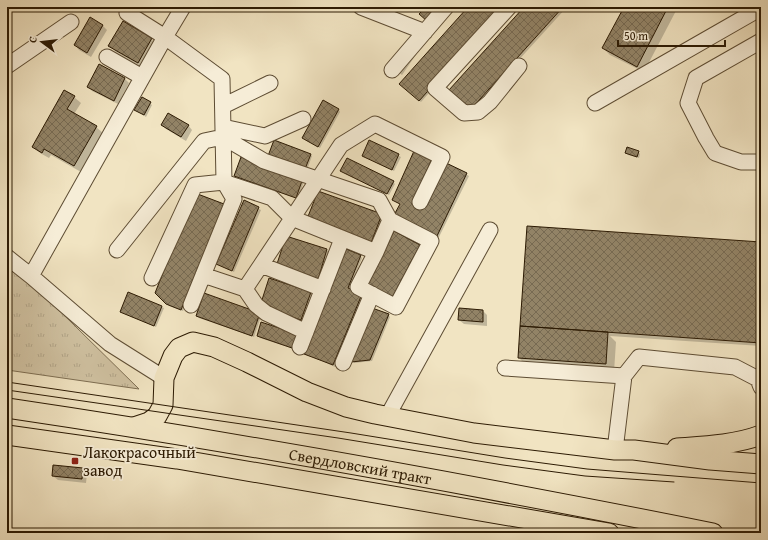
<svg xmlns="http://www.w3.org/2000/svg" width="768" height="540" font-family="'Gentium Book Plus',serif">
<defs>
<pattern id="grass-tufts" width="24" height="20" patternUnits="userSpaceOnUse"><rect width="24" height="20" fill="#d0c2a2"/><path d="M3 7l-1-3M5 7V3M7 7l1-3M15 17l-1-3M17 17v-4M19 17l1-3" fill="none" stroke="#b3a68a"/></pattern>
<pattern id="building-cross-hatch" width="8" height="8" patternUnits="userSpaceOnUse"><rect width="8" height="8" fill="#928366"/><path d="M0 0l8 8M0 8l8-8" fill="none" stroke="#776a52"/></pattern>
</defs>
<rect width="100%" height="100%" fill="#f1e4c2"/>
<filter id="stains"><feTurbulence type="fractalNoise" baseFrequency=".005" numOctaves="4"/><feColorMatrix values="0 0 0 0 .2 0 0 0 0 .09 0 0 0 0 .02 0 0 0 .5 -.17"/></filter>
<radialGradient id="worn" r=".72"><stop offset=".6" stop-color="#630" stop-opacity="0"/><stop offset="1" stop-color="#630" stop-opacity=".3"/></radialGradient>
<!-- grass -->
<path fill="url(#grass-tufts)" stroke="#7e6e52" d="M 12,264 L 139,389 L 7,370 L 7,269 Z"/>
<!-- shadow -->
<path fill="#0003" d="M 38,7 L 102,7 L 102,12 Z
M 469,7 L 506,7 L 421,102 L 401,84 Z
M 526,7 L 567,7 L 473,110 L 451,90 Z
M 625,7 L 678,7 L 644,72 L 610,55 L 603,48 Z
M 714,7 L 721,7 L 720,10 Z
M 91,19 L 103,26 L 107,30 L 91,57 L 79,50 L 75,45 Z
M 413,34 L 424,43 L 402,75 L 391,66 Z
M 151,39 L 158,45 L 145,69 L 116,52 L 110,46 Z
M 99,66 L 125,79 L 129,83 L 118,104 L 92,91 L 88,87 Z
M 74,97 L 81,103 L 74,114 L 96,127 L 103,133 L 81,172 L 51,155 L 49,158 L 40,153 L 33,146 Z
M 142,98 L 152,105 L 146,117 L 136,110 Z
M 339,110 L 340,112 L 320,148 L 303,138 Z
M 162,125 L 188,125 L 192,130 L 186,141 L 166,129 Z
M 275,141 L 310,154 L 312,156 L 307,170 Z
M 370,142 L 401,157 L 394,171 L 363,156 Z
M 638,152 L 640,154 L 639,158 L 628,155 L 626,153 Z
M 432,161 L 444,163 L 469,176 L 439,237 L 397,217 L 401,204 L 393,200 L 411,209 Z
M 344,172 L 393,182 L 395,184 L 389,195 Z
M 235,176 L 304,181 L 298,199 L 237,178 Z
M 244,202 L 261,210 L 234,272 L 217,264 Z
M 225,207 L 183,311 L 169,306 L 157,293 Z
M 383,217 L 373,244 L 310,221 Z
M 395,232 L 422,247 L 394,299 L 369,285 Z
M 287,237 L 327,250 L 329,252 L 320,281 L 279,268 Z
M 761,243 L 761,346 L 610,336 L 616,342 L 614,372 L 528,367 L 519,358 Z
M 360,256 L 362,258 L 349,290 L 363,297 L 335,367 L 305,353 Z
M 310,292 L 312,294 L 303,321 L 263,308 Z
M 129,293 L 164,308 L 156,327 L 121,312 Z
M 483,311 L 487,315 L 487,326 L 464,324 L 459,320 Z
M 388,315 L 390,317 L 372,361 L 354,363 L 353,361 Z
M 197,316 L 261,316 L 254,337 L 199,318 Z
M 296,335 L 294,349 L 260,338 L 258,336 Z
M 83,469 L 87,474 L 86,483 L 58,480 L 53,476 Z"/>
<!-- building -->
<path fill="url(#building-cross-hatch)" stroke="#2c1a03" d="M 426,7 L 439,7 L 427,21 L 419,14 Z
M 468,7 L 503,7 L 419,101 L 399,84 Z
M 524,7 L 563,7 L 471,109 L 449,90 Z
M 624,7 L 668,7 L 637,67 L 602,48 Z
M 90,17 L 103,25 L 87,53 L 74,45 Z
M 123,21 L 152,38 L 138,63 L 108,46 Z
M 99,64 L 125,78 L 114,101 L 87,87 Z
M 64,90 L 75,96 L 67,109 L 97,126 L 74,166 L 44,149 L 42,153 L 32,147 Z
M 142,97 L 151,102 L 144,115 L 134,110 Z
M 323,100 L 339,109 L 318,147 L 302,138 Z
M 168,113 L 189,125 L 181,137 L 161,125 Z
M 274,140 L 311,154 L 305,169 L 268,156 Z
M 369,140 L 399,154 L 392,170 L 362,156 Z
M 627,147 L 639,151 L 637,157 L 625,153 Z
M 414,151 L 432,159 L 412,204 L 421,209 L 444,162 L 467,173 L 437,236 L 394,215 L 400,204 L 392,200 Z
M 241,157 L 303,178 L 296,198 L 234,176 Z
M 347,158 L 394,181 L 387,194 L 340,171 Z
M 318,191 L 382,214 L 371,243 L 307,219 Z
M 195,193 L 224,204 L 181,310 L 166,304 L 155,293 Z
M 244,200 L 259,207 L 232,271 L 216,264 Z
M 527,226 L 761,242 L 761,343 L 520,326 Z
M 394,231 L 420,245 L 392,298 L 366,284 Z
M 286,236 L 327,249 L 318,280 L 276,267 Z
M 346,249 L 361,255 L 348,288 L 362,294 L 333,365 L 304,354 Z
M 269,278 L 311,292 L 301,320 L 260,306 Z
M 128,292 L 162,306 L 154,326 L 120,312 Z
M 204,293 L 260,313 L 252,336 L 196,316 Z
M 372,308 L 389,314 L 370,360 L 351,362 Z
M 459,308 L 483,310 L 483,322 L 458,320 Z
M 261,322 L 297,334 L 292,348 L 257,336 Z
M 520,326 L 608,332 L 606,364 L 518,358 Z
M 53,465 L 83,468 L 82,479 L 52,476 Z"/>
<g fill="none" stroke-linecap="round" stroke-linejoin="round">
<!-- minor casing -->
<g stroke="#5d4c33" stroke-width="17">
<path id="minor" d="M 361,7 L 425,32
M 509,7 L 435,88 L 464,113 L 478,112 L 490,102 L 519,66
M 127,13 L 165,37 L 222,79 L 224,182 L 234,199 L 191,305
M 761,41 L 696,78 L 688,103 L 706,138 L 715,153 L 741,162 L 761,162
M 107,57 L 142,77
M 7,66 L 71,22
M 392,70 L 446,7
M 595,103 L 761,8
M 223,106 L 270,83
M 223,127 L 265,136 L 303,119
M 117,250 L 204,141 L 223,137 L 264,161 L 379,200 L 390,220 L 431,241 L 396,307 L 358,287 L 376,252 L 292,218 L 272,198 L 224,182 L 195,185 L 152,278
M 376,252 L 390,220
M 7,257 L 31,276 L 110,344 L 164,378
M 261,265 L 323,289
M 203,275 L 245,289 L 341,145 L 375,124 L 442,157 L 420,202
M 31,276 L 165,37 L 183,7
M 245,289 L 256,305 L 266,313 L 306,332
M 300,347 L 342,239
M 343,363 L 372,294
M 505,368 L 624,376
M 387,417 L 490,230
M 615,450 L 624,376 L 639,357 L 735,367 L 758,379 L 761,387"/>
</g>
<!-- major casing -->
<g stroke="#2c1a03" stroke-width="21">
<g id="major">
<path id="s1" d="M 7,408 C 243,443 479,486 713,533"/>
<path d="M 134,427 L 149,422 L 157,416 L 163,405 L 164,378 L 173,356 L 179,348 L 193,342 L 214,347 L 247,362 L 307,392 L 346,407 L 375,414 L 474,433 L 615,450 L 634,450 L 710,460 L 761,464"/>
<path d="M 7,435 L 177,459 L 609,533"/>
<path d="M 677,448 C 705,446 734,445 761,435"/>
</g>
</g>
<!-- minor -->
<use href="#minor" stroke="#f6edd7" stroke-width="15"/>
<!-- major -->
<use href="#major" stroke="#f1e4c2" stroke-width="19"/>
<!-- tram -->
<path stroke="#2c1a03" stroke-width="1" d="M 7,382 L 351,433 L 505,458 L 587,469 L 761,483
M 7,390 L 338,438 L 503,465 L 585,476 L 674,482"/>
</g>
<!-- markers -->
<rect fill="#8f2418" stroke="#f6edd7" stroke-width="1.5" x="71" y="457" width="8" height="8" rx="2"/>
<g text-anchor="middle" stroke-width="3.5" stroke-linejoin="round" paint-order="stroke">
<!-- poi labels -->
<g font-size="16" fill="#2c1a03" stroke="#f6edd7" text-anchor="start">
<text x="83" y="458">Лакокрасочный<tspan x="83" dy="18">завод</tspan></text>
</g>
<!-- street labels -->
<g font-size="16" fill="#2c1a03" stroke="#f6edd7">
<text dy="6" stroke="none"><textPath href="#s1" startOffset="358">Свердловский тракт</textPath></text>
</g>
</g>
<!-- margin -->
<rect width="768" height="540" fill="none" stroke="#f1e4c2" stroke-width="24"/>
<rect x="8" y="8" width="752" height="524" fill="none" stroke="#2c1a03" stroke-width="2"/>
<rect x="12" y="12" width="744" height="516" fill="none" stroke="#2c1a03"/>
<!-- north arrow -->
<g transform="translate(42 42) rotate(285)" stroke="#f6edd7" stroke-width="3" paint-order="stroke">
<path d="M0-3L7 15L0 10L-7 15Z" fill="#2c1a03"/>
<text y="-6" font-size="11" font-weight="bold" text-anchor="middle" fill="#2c1a03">С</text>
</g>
<!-- scale -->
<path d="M618 40v6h107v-6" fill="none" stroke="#2c1a03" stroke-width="2"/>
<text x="624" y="40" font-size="12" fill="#2c1a03" stroke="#f6edd7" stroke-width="3" paint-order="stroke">50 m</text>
<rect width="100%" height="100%" filter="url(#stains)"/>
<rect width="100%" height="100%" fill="url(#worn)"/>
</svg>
